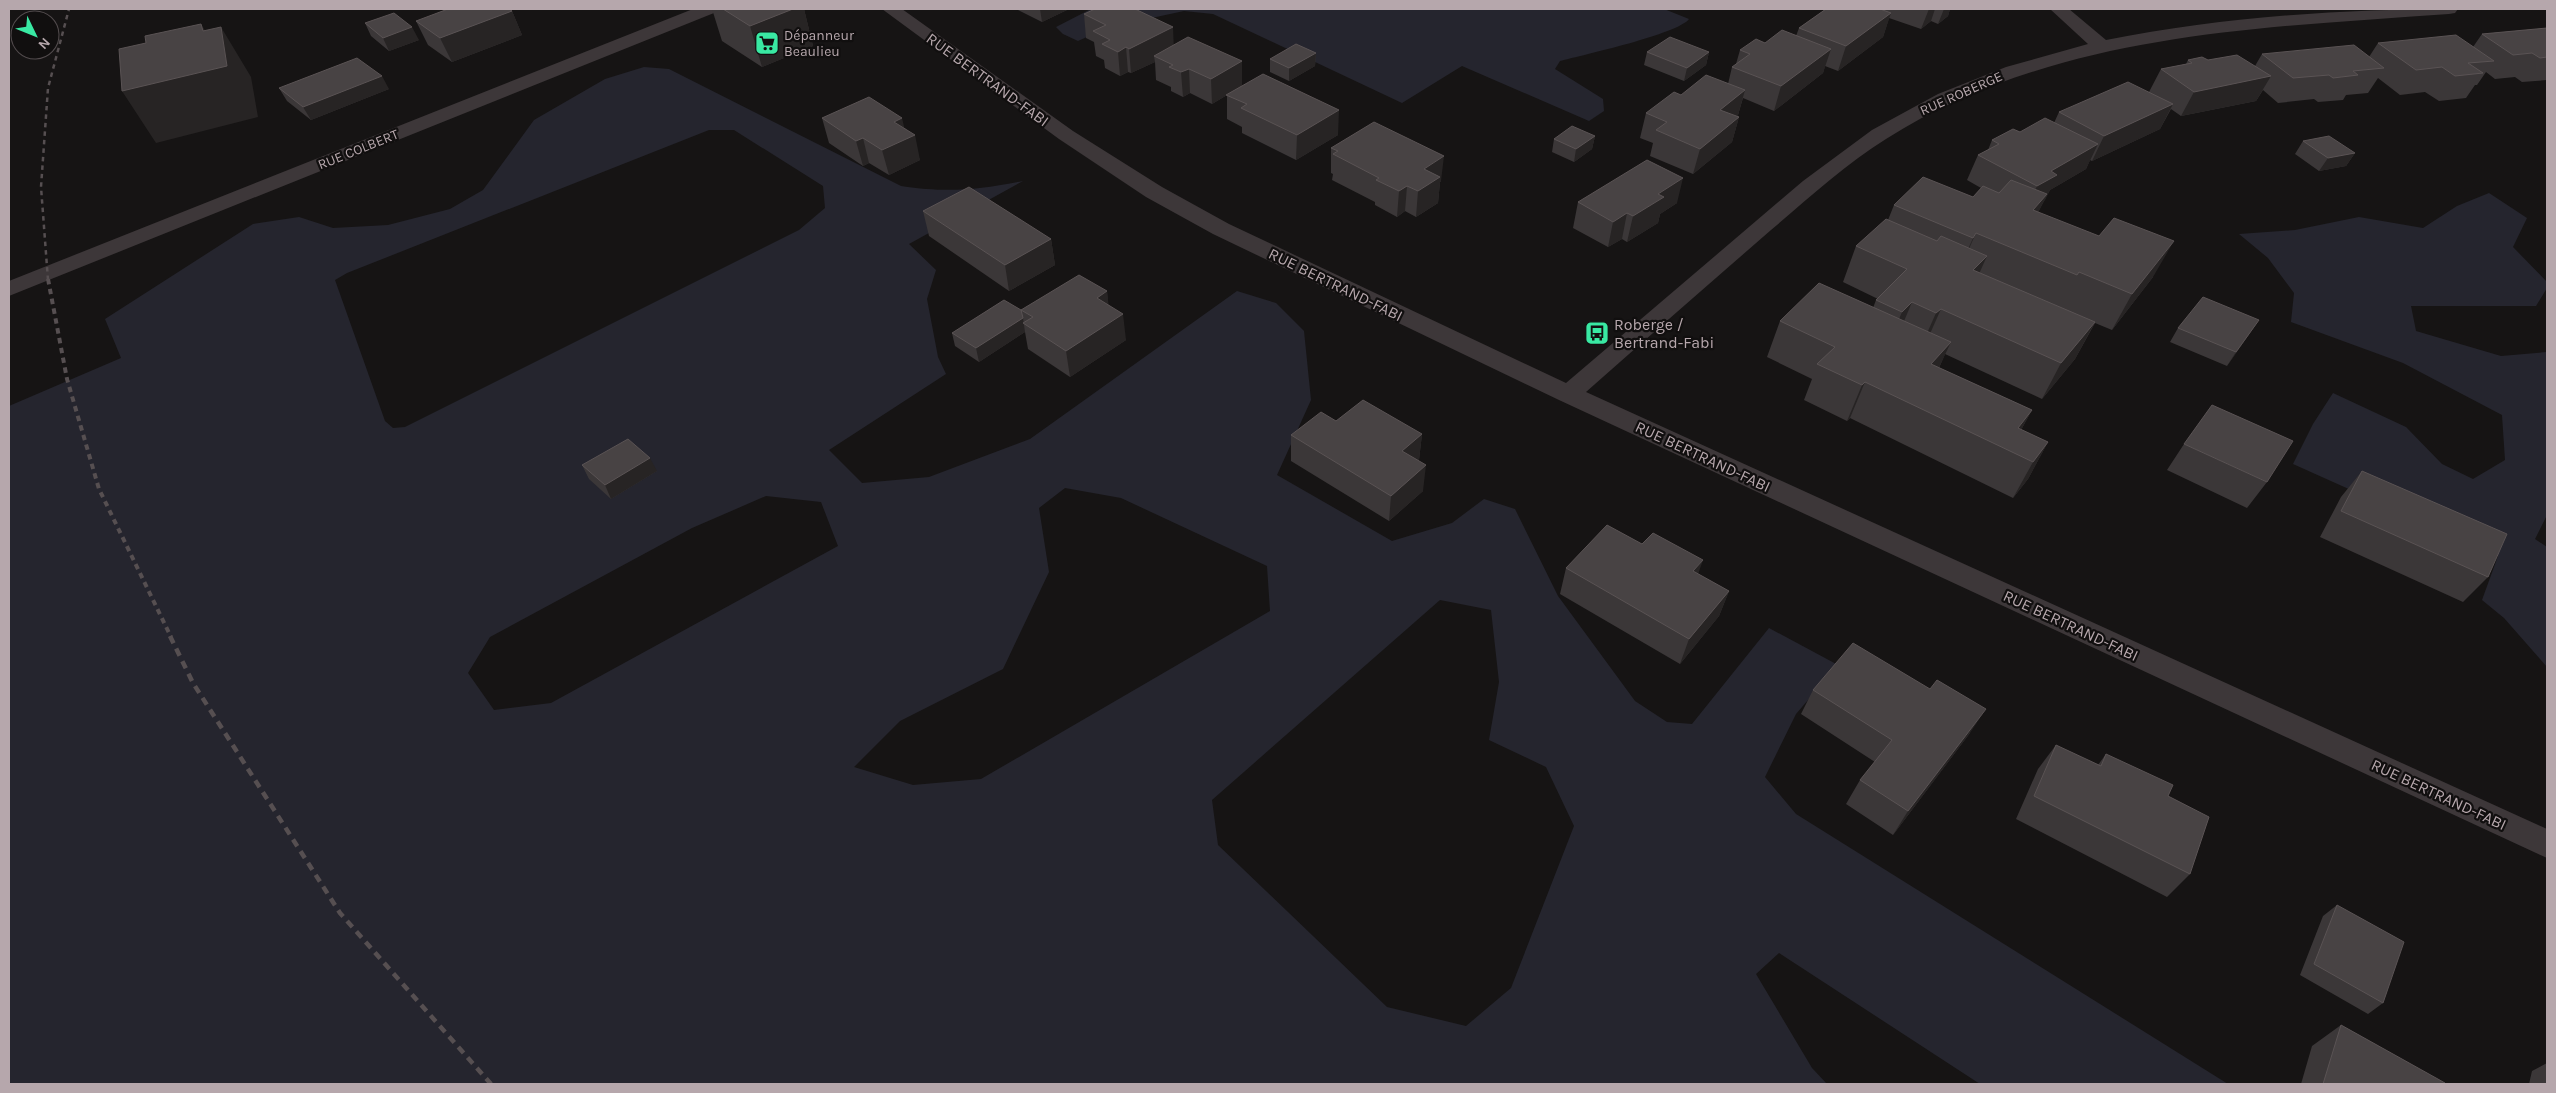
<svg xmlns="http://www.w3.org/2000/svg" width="2556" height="1093" font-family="Karla,sans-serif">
<rect width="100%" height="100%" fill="#161414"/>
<!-- green -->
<path fill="#25252e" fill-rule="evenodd" d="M 1091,9 L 1664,9 L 1689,19 C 1678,34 1583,55 1560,61 L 1555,69 L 1603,99 L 1604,111 L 1589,121 L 1462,66 L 1402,103 L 1213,14 L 1184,11 L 1133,22 L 1120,22 L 1078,41 L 1063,34 L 1056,27 Z
M 644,67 L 669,69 L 901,186 C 948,193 977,190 1023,181 L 909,244 L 936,270 L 927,299 L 938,357 L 946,374 L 829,450 L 862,483 L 929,477 L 1030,439 L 1237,291 L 1276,303 L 1304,331 L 1311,400 L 1277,475 L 1392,541 L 1452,523 L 1484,499 L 1515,509 L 1558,596 L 1635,701 L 1667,722 L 1692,724 L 1769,628 L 1838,665 L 1796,714 L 1765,777 L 1796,814 L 2228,1084 L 1980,1084 L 1779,953 L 1756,974 L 1812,1068 L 1827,1084 L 9,1084 L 9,406 L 121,358 L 105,319 L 253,224 L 299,217 L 333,228 L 388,225 L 450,209 L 483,190 L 534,120 L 605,79 ZM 709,130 L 734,130 L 823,186 L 825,208 L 799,230 L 405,427 L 393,428 L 385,421 L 335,280 L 347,273 ZM 1065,488 L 1121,498 L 1267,566 L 1270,611 L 981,779 L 913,785 L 854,767 L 900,721 L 1003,669 L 1049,572 L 1039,508 ZM 766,496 L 821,502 L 838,546 L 551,703 L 494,710 L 468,673 L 490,637 L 692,528 ZM 1440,600 L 1491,610 L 1499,682 L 1489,740 L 1546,767 L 1574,826 L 1511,988 L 1466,1026 L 1387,1007 L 1218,845 L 1212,800 Z
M 2489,193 L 2527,218 L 2513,247 L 2547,282 L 2547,288 L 2536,306 L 2411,306 L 2416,331 L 2501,356 L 2547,352 L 2547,515 L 2535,539 L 2547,547 L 2547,667 L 2504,618 L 2482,600 L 2498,556 L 2293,464 L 2313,424 L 2333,393 L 2406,427 L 2442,464 L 2473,479 L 2505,460 L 2502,415 L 2403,363 L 2291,322 L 2294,293 L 2268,258 L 2239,234 L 2295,230 L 2359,217 L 2423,228 L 2457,206 Z"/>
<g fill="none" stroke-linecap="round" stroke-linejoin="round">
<!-- minor -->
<path fill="#3d3739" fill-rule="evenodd" d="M 693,9 L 717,9 L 714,13 L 9,296 L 9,281 Z
M 882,9 L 902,9 L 1073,131 L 1162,187 L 1229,224 L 1566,383 L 1803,181 L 1872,130 L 1938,94 L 2006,67 L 2088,44 L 2050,9 L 2069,9 L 2106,40 C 2222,17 2340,9 2458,9 L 2455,13 L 2449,14 C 2256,28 2054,33 1886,139 C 1844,165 1808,199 1771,230 C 1709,284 1647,338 1586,392 L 2547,829 L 2547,858 L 1559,400 L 1213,234 L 1146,197 L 1059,139 Z"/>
<!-- rail-far2 -->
<path stroke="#564f51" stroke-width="2.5" stroke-dasharray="4.5 4" stroke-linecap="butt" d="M 48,280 L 41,187 L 48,88 L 69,9"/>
<!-- rail-far1 -->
<path stroke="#564f51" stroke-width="4" stroke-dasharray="5.5 4.5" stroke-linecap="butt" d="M 48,279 L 67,379 L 99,489 L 171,637"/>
<!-- rail -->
<path stroke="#564f51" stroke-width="4.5" stroke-dasharray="8 6" stroke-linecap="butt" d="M 170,636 L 193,683 L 340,913 L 491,1084"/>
</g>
<!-- wall -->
<path fill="#3b3738" d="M 712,9 L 804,9 L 813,46 L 762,67 L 722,41 Z
M 1016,9 L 1069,9 L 1042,22 Z
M 1826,9 L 1950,9 L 1948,16 L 1938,24 L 1931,21 L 1921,29 L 1889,18 L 1883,37 L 1838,71 L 1825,66 L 1823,73 L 1774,111 L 1743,98 L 1738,115 L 1737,116 L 1739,117 L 1732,142 L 1693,174 L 1650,156 L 1653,143 L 1640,138 L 1646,113 L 1681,95 L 1728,84 L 1732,67 L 1736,64 L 1740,50 L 1765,43 L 1796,36 L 1799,28 Z
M 512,11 L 522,35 L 452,62 L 428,45 L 416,21 Z
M 1084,14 L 1174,45 L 1242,61 L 1242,86 L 1338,135 L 1296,160 L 1242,133 L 1242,127 L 1227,119 L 1227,95 L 1212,104 L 1190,93 L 1183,97 L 1171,91 L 1171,87 L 1156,80 L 1155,62 L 1131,73 L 1128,72 L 1120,76 L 1105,68 L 1104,60 L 1096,56 L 1094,42 L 1086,38 Z
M 365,23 L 419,40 L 389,51 L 371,36 Z
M 2547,28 L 2547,80 L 2522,82 L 2515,77 L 2495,79 L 2486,72 L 2477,85 L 2475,85 L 2466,98 L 2439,101 L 2425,92 L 2400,95 L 2378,78 L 2368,93 L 2346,95 L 2343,100 L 2318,102 L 2314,99 L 2278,103 L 2263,90 L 2256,101 L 2181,116 L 2171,109 L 2160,129 L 2092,161 L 2090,160 L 2086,169 L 2050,190 L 2038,212 L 2153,277 L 2112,330 L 2095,323 L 2075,359 L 2042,399 L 1945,354 L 1939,368 L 2032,410 L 2021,430 L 2048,442 L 2028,479 L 2013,498 L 1850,418 L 1847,421 L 1804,400 L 1812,379 L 1767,357 L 1780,321 L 1873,308 L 1876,300 L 1878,299 L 1843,282 L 1856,246 L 1888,220 L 1894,205 L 1973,197 L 1981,188 L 1967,180 L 1978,155 L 1988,150 L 1992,140 L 2054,123 L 2059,112 L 2149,92 L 2161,69 L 2186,64 L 2188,60 L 2208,60 L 2255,66 L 2262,54 L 2369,57 L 2378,43 L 2473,47 L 2482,34 Z
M 1647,52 L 1709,52 L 1706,65 L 1684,81 L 1644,65 Z
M 1316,53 L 1315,66 L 1289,81 L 1270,72 L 1270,59 Z
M 279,88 L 389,89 L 311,120 L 287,101 Z
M 822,118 L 905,128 L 920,160 L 889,175 L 869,163 L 863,166 L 829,143 Z
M 1595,136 L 1592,149 L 1574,162 L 1552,152 L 1554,139 Z
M 2303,141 L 2355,153 L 2346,166 L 2319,171 L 2295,154 Z
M 1331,148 L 1441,181 L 1440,182 L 1438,203 L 1416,217 L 1405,211 L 1397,217 L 1375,205 L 1375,202 L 1332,180 L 1333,174 L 1331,173 Z
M 1578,202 L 1677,203 L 1660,214 L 1658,223 L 1627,242 L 1622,239 L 1608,247 L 1573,228 Z
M 923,211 L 1051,239 L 1055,265 L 1009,291 L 929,236 Z
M 1107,291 L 1108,305 L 1126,340 L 1070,377 L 1028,349 L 1025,332 L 979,362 L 955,346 L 952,333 L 1021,310 Z
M 2259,320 L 2227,366 L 2170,342 L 2178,328 Z
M 1336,421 L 1422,434 L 1419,460 L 1418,460 L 1423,491 L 1389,521 L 1291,461 L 1291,435 Z
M 2184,444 L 2267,482 L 2247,508 L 2167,470 Z
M 582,465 L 657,471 L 611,499 L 589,479 Z
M 2362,471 L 2488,577 L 2463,602 L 2320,537 L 2341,497 Z
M 1566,568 L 1698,574 L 1729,591 L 1719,616 L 1680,664 L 1560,594 Z
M 1930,689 L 1970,733 L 1893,835 L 1846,804 L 1860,780 L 1875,762 L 1801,714 L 1813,690 Z
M 2056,745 L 2098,765 L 2106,754 L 2168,796 L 2190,874 L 2167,897 L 2016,819 L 2038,769 Z
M 2337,905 L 2383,1003 L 2368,1014 L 2300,975 L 2323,916 Z
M 2341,1025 L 2445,1084 L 2301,1084 L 2312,1046 Z
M 2547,1063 L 2547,1084 L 2529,1084 L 2532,1071 Z"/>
<!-- shaded-wall -->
<path fill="#272424" d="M 793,9 L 804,9 L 813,46 L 762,67 L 750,26 Z
M 1040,9 L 1069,9 L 1042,22 Z
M 1929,9 L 1935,9 L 1931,21 L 1921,29 Z
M 1944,9 L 1950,9 L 1948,16 L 1938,24 Z
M 512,11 L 522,35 L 452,62 L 440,38 Z
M 1891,13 L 1883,37 L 1838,71 L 1846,46 Z
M 201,24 L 227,66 L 221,27 L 251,77 L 258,117 L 156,143 L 122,91 L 203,31 Z
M 412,27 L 419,40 L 389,51 L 383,38 Z
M 1173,27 L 1174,52 L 1154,56 L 1155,62 L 1131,73 L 1129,49 Z
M 1126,47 L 1128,72 L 1120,76 L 1118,52 Z
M 1831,49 L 1823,73 L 1774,111 L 1781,86 Z
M 1709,52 L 1706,65 L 1684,81 L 1687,68 Z
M 1316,53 L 1315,66 L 1289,81 L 1289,68 Z
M 1242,61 L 1242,86 L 1212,104 L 1211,79 Z
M 1189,69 L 1190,93 L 1183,97 L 1181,72 Z
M 382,76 L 389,89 L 311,120 L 303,107 Z
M 2271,76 L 2256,101 L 2181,116 L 2194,92 Z
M 1745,90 L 1738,115 L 1714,135 L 1720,110 Z
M 2173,104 L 2160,129 L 2092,161 L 2104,136 Z
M 1339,110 L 1338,135 L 1296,160 L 1297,135 Z
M 1739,117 L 1732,142 L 1693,174 L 1700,149 Z
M 902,118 L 907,139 L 915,135 L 920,160 L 889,175 L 882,150 L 894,122 Z
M 1595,136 L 1592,149 L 1574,162 L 1576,149 Z
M 863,138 L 869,163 L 863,166 L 856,141 Z
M 2098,144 L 2086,169 L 2050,190 L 2045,200 L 2044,201 L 2030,229 L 2025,211 L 2037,186 L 2051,171 Z
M 2355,153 L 2346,166 L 2319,171 L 2328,158 Z
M 1444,156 L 1441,181 L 1440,182 L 1438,203 L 1416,217 L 1418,191 L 1424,169 Z
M 1683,178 L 1677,203 L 1660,214 L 1658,223 L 1627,242 L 1633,216 L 1658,194 Z
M 1407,186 L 1405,211 L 1397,217 L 1399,191 Z
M 1627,213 L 1622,239 L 1608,247 L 1613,222 Z
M 1976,233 L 1960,269 L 1957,274 L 1973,238 Z
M 1051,239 L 1055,265 L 1009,291 L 1005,265 Z
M 2174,241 L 2153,277 L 2112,330 L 2132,294 Z
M 1987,256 L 1971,292 L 1973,270 Z
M 1107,291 L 1110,317 L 1097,298 Z
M 1912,302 L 1897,338 L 1887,348 L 1902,312 Z
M 1941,309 L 1925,345 L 1920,349 L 1936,313 Z
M 1123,314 L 1126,340 L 1070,377 L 1066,351 Z
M 1023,318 L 1025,332 L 979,362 L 976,348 Z
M 2259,320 L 2250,333 L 2227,366 L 2236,352 Z
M 2095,322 L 2075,359 L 2042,399 L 2061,363 Z
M 1951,342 L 1934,378 L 1931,364 Z
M 1865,382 L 1850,418 L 1847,421 L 1862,385 Z
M 2032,410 L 2012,446 L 2018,428 Z
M 1422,434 L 1419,460 L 1400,477 L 1402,451 Z
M 2048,442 L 2028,479 L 2013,498 L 2033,462 Z
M 650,458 L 657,471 L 611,499 L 605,485 Z
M 1426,465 L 1423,491 L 1389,521 L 1391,496 Z
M 1703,560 L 1694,586 L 1693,571 Z
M 1729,591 L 1719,616 L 1680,664 L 1689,639 Z
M 1986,709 L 1970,733 L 1893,835 L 1908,811 Z"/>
<!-- building -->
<path fill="#484344" stroke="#5a5354" d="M 448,9 L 509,9 L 512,11 L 440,38 L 416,21 Z
M 723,9 L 793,9 L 750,26 Z
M 1095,9 L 1135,9 L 1173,27 L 1129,49 L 1126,47 L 1118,52 L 1102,44 L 1110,40 L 1093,31 L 1106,25 L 1084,14 Z
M 1826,9 L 1880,9 L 1891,13 L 1846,46 L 1799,28 Z
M 394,13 L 412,27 L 383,38 L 365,23 Z
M 201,24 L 203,31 L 221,27 L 227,66 L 122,91 L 119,49 L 146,43 L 145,36 Z
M 2547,28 L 2547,57 L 2540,58 L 2532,53 L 2513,55 L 2482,34 Z
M 1782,30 L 1831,49 L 1781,86 L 1732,67 L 1750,54 L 1740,50 L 1756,39 L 1765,43 Z
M 2456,35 L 2494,61 L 2468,63 L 2483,73 L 2455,76 L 2442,67 L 2416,70 L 2378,43 Z
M 1188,37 L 1242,61 L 1211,79 L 1189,69 L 1181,72 L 1169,67 L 1173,65 L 1154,56 Z
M 1670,37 L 1709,52 L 1687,68 L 1647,52 Z
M 1296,44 L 1316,53 L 1289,68 L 1270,59 Z
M 2354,45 L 2384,68 L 2353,71 L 2358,75 L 2333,78 L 2329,75 L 2293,78 L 2262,54 Z
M 2237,55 L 2271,76 L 2194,92 L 2161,69 L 2192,63 L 2188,60 L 2202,57 L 2208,60 Z
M 357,58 L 382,76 L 303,107 L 279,88 Z
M 1263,74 L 1339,110 L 1297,135 L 1241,108 L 1247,104 L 1226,95 Z
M 1706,75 L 1745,90 L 1720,110 L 1739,117 L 1700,149 L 1656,130 L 1667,122 L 1646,113 L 1674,92 L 1681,95 Z
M 2128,82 L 2173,104 L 2104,136 L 2059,112 Z
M 869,97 L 902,118 L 894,122 L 915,135 L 882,150 L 863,138 L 856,141 L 822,118 Z
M 2045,118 L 2098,144 L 2051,171 L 2057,175 L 2037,186 L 1978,155 L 1999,144 L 1992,140 L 2013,129 L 2020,132 Z
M 1374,122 L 1444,156 L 1424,169 L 1440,177 L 1418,191 L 1407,186 L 1399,191 L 1376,180 L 1379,178 L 1333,154 L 1338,151 L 1331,148 Z
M 1572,126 L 1595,136 L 1576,149 L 1554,139 Z
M 2329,136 L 2355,153 L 2328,158 L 2303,141 Z
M 1647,160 L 1683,178 L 1658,194 L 1664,197 L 1633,216 L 1627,213 L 1613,222 L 1578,202 Z
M 1923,177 L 1973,197 L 1983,186 L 1999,193 L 2011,180 L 2047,194 L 2033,210 L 2099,236 L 2114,218 L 2174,241 L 2132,294 L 2079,272 L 2077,275 L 1976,233 L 1973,238 L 1894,205 Z
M 969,187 L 1051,239 L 1005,265 L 923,211 Z
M 1886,219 L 1937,241 L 1941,236 L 1987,256 L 1973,270 L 2095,322 L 2061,363 L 1941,309 L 1936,313 L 1912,302 L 1902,312 L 1876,300 L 1907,269 L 1856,246 Z
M 1079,275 L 1107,291 L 1097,298 L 1123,314 L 1066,351 L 1023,323 L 1033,317 L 1021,310 Z
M 1819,283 L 1951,342 L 1931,364 L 2032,410 L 2018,428 L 2048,442 L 2033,462 L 1865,382 L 1862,385 L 1817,364 L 1835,347 L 1780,321 Z
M 2203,297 L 2259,320 L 2236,352 L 2178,328 Z
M 1004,300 L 1021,310 L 1023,318 L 976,348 L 952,333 Z
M 1363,400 L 1422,434 L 1402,451 L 1426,465 L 1391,496 L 1291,435 L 1321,412 L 1336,421 Z
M 2212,405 L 2293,441 L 2267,482 L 2184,444 Z
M 628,439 L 650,458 L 605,485 L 582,465 Z
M 2362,471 L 2507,534 L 2488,577 L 2341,511 Z
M 1607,525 L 1642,544 L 1653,533 L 1703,560 L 1693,571 L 1729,591 L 1689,639 L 1566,568 Z
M 1853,643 L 1930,689 L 1937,680 L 1986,709 L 1908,811 L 1860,780 L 1892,740 L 1813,690 Z
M 2056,745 L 2101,766 L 2106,754 L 2173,785 L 2168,796 L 2209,817 L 2190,874 L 2034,796 Z
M 2337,905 L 2404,942 L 2383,1003 L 2314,964 Z
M 2341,1025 L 2445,1083 L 2445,1084 L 2323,1084 Z"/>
<!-- icons -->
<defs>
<g id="supermarket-square" transform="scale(1.25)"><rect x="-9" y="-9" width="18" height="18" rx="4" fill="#39e9a3" stroke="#110f0f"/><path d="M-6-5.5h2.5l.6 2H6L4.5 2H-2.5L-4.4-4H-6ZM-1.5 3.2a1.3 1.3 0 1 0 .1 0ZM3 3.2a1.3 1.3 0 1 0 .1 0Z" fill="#111"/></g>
<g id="bus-square" transform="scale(1.25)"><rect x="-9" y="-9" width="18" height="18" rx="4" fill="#39e9a3" stroke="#110f0f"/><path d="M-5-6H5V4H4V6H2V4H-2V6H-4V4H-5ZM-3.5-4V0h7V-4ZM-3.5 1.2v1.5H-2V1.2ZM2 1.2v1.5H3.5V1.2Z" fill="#111"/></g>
</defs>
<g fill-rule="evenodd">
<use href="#supermarket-square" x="767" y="43"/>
<use href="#bus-square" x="1597" y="333"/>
</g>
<g text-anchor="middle" stroke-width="4.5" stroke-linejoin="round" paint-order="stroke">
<!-- far-poi labels -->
<g font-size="14" fill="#b6a7ac" stroke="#110f0f" text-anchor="start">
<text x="784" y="40">Dépanneur<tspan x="784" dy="16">Beaulieu</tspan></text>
</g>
<!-- far-street labels -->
<g font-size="14" fill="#b6a7ac" stroke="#110f0f">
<text transform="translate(1961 93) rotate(-24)" y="5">RUE ROBERGE</text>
<text transform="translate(358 149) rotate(-22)" y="5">RUE COLBERT</text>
</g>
<!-- street labels -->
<g font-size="16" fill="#b6a7ac" stroke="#110f0f">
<text transform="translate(988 79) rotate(36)" y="6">RUE BERTRAND-FABI</text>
<text transform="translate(1336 284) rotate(26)" y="6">RUE BERTRAND-FABI</text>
<text transform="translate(1703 456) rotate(25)" y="6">RUE BERTRAND-FABI</text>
<text transform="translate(2071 625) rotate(25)" y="6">RUE BERTRAND-FABI</text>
<text transform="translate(2439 794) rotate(25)" y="6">RUE BERTRAND-FABI</text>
</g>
<!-- poi labels -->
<g font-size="16" fill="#b6a7ac" stroke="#110f0f" text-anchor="start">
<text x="1614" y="330">Roberge /<tspan x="1614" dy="18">Bertrand-Fabi</tspan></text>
</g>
</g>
<!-- border -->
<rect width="2556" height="1093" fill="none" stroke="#b6a7ac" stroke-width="20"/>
<!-- north arrow -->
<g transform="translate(35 35) rotate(133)"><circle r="24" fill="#110f0f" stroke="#534c4e"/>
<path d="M0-4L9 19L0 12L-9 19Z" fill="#39e9a3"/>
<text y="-8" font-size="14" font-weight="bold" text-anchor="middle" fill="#b6a7ac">N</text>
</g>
</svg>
